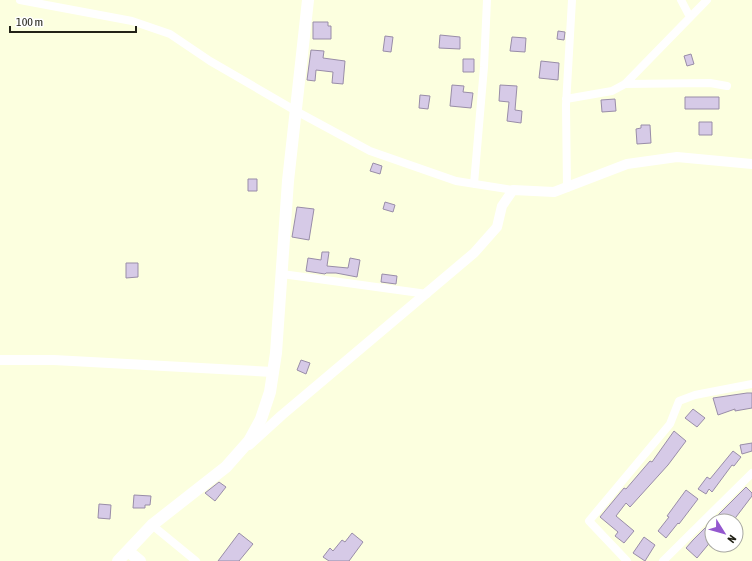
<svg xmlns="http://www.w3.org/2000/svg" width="752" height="561" font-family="'Asap Condensed',sans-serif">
<rect width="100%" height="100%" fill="#fcffdf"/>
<!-- building -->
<path fill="#d6cae7" stroke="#998da8" d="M 313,22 L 328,22 L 328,26 L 331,26 L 331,39 L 313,39 Z
M 558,31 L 565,32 L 564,40 L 557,39 Z
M 440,35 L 460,37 L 460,49 L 439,48 Z
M 385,36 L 393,37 L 391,52 L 383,51 Z
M 512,37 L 526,38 L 525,52 L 510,51 Z
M 311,50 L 324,51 L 323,58 L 345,61 L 343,84 L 332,83 L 333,72 L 316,70 L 315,81 L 307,80 Z
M 691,54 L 694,64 L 687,66 L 684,56 Z
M 463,59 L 474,59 L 474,72 L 463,72 Z
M 541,61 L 559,63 L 558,80 L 539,78 Z
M 452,85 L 464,86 L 463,92 L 473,93 L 471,108 L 450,106 Z
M 500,85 L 517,86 L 515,110 L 522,111 L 521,123 L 507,121 L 509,102 L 499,101 Z
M 420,95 L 430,96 L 428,109 L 419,108 Z
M 685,97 L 719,97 L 719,109 L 685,109 Z
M 615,99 L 616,111 L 602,112 L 601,100 Z
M 699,122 L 712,122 L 712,135 L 699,135 Z
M 641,125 L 650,125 L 651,143 L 637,144 L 636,129 L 641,128 Z
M 373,163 L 382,166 L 380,174 L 370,171 Z
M 248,179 L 257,179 L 257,191 L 248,191 Z
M 385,202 L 395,205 L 393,212 L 383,209 Z
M 297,207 L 314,209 L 309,240 L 292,237 Z
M 322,252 L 329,252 L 327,266 L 348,268 L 350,258 L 360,260 L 357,277 L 336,273 L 326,273 L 325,274 L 306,271 L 308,258 L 321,260 Z
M 126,263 L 138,263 L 138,277 L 126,278 Z
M 382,274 L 397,276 L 396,284 L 381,282 Z
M 301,360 L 310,363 L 306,374 L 297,370 Z
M 747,393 L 752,393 L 752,408 L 735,411 L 735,409 L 718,415 L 713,398 Z
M 693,409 L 705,418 L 697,427 L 685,418 Z
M 674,431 L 686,441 L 668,465 L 630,507 L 626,503 L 616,516 L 634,531 L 624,543 L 615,536 L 618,532 L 600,517 L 624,488 L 626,489 L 650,461 L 652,462 Z
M 752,443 L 752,451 L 742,454 L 740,445 Z
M 733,451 L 741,457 L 734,466 L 732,465 L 712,492 L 709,489 L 706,494 L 698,489 L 707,477 L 710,479 Z
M 219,482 L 226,487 L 215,501 L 205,493 Z
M 746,487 L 752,493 L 752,496 L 733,521 L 712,521 L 712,540 L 697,558 L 686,548 L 693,540 Z
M 686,490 L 698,499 L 679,524 L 678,523 L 666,538 L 658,531 L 669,517 L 667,516 Z
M 134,495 L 151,496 L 150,505 L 145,505 L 145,508 L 133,508 Z
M 99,504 L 111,505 L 110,519 L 98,518 Z
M 239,533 L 253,544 L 239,561 L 218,561 Z
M 352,533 L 363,542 L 349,561 L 329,561 L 323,557 L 330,548 L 333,551 L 342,540 L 345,542 Z
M 644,537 L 655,545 L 645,561 L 633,553 Z"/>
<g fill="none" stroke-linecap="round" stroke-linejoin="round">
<!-- minor -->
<path stroke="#fff" stroke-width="8" d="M 20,0 L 132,21 L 170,34 L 210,61 L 296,111 L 370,151 L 456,181 L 513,190
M 681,0 L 690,17
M 625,84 L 710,83 L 727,86
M 566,99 L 612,91 L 625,84 L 707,0
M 474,184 L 484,67 L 487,0
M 567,188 L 566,105 L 572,0
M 282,274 L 427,294
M 152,525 L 196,561
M 627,561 L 589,521 L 670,424 L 679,401 L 695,395 L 752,384
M 663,561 L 752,473"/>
<!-- tertiary -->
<path stroke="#fff" stroke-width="10" d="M 0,360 L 54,360 L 273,372
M 249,445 L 282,415 L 474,253 L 497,227 L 502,206 L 513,190 L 554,192 L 627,164 L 677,157 L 752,164"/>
<!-- secondary -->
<path stroke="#fff" stroke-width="12" d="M 128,551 L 140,561
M 118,561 L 152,525 L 226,467 L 249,441 L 261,419 L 270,392 L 276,353 L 288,181 L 308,0"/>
</g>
<!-- north arrow -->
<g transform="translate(724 533) rotate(127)"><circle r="19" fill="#ffffff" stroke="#a7a7a2"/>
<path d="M0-3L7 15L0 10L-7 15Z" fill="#9458cf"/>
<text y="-6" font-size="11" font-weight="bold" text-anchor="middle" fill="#222217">N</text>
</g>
<!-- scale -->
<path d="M10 26v6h126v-6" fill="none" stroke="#222217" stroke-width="2"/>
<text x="16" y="26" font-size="12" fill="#222217" stroke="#ffffff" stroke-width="3" paint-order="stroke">100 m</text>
</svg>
